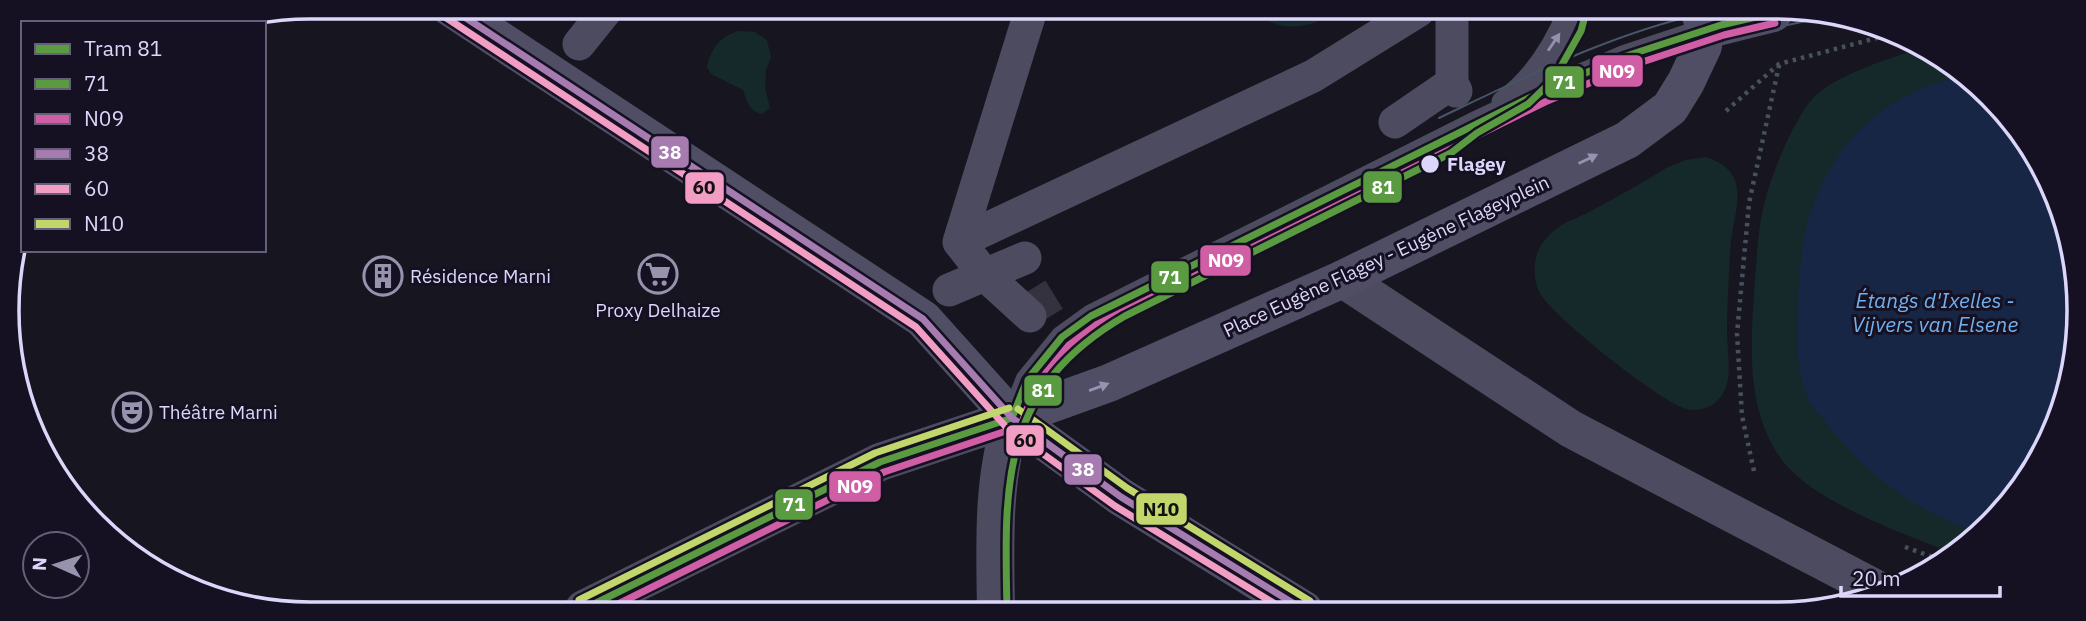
<svg xmlns="http://www.w3.org/2000/svg" width="2086" height="621" font-family="'IBM Plex Sans',sans-serif">
<rect width="100%" height="100%" fill="#17151f"/>
<!-- green -->
<path fill="#15292a" d="M 1258,11 L 1336,11 C 1317,28 1273,35 1258,11 Z
M 740,31 L 755,32 L 767,40 L 771,57 L 766,70 L 765,88 L 770,108 L 762,114 C 749,111 747,102 743,90 L 711,74 L 707,67 C 711,48 721,35 740,31 Z
M 1921,49 L 1944,58 L 2028,142 L 2073,252 L 2073,370 L 2039,462 L 1976,538 L 1953,553 C 1904,534 1813,502 1782,460 C 1744,409 1751,339 1755,280 C 1757,254 1758,226 1765,201 C 1772,173 1795,116 1815,96 C 1835,76 1893,56 1921,49 Z
M 1706,157 C 1756,174 1732,211 1730,251 C 1729,277 1727,304 1727,331 C 1727,347 1731,367 1727,384 C 1726,390 1721,397 1716,402 C 1710,408 1696,412 1687,409 C 1661,403 1555,318 1541,295 C 1534,283 1533,267 1537,254 C 1539,244 1552,232 1560,226 C 1569,220 1580,217 1589,212 C 1616,198 1642,183 1668,167 L 1686,160 Z"/>
<!-- water -->
<path fill="#162644" d="M 1962,76 L 2028,142 L 2073,252 L 2073,370 L 2039,462 L 1980,533 C 1917,512 1868,477 1827,424 C 1821,416 1812,408 1808,399 C 1796,372 1797,338 1798,310 C 1799,274 1801,234 1815,200 C 1842,133 1892,91 1962,76 Z"/>
<g fill="none" stroke-linecap="round" stroke-linejoin="round">
<!-- pedestrian-tunnel -->
<path stroke="#353240" stroke-width="33" stroke-dasharray="33 17" stroke-linecap="butt" d="M 1026,312 L 1068,286"/>
<!-- path -->
<path stroke="#47515d" stroke-width="4.5" stroke-dasharray="3.5 5" stroke-linecap="butt" d="M 1726,111 L 1779,64 L 1888,35
M 1754,471 L 1742,416 L 1737,334 L 1749,203 L 1780,61
M 1905,547 L 1941,560"/>
<!-- service -->
<path stroke="#4d4b5f" stroke-width="23" d="M 1503,102 C 1533,80 1555,46 1569,12
M 1012,418 L 1027,380 L 1062,337 L 1091,316 L 1473,124 L 1541,92 L 1623,57 L 1705,30"/>
<!-- pedestrian -->
<path stroke="#4d4b5f" stroke-width="33" d="M 1452,11 L 1452,83 L 1456,91
M 579,44 L 608,8
M 1395,122 L 1452,83
M 959,242 L 1313,76 L 1418,11
M 959,242 L 1031,10
M 959,242 L 985,275 L 1030,316
M 949,290 L 1025,258"/>
<!-- minor -->
<path stroke="#4d4b5f" stroke-width="38" d="M 1343,279 L 1571,429 L 1884,593"/>
<!-- tertiary -->
<path stroke="#4d4b5f" stroke-width="38" d="M 584,609 L 880,462 L 1012,418
M 996,610 C 995,545 992,480 1012,418"/>
<!-- secondary -->
<path stroke="#504e65" stroke-width="38" d="M 451,8 L 923,319 L 1012,418 L 1121,497 L 1304,610
M 1705,30 L 1773,13
M 1012,418 L 1109,383 L 1343,279 L 1627,140 L 1670,108 L 1686,82 L 1703,46 L 1705,30 L 1700,12"/>
<!-- tram -->
<path stroke="#475666" stroke-width="2" d="M 1439,118 C 1527,76 1613,33 1708,12
M 1451,153 C 1509,127 1566,94 1627,72 C 1696,46 1767,27 1840,15"/>
<!-- bus-1 casing -->
<g stroke="#151123" stroke-width="12">
<path id="bus-1" d="M 1012,418 L 1027,380 L 1062,337 L 1091,316 L 1541,92 L 1623,57 L 1721,25 L 1773,13
M 584,609 L 880,462 L 1012,418"/>
</g>
<!-- bus-2 casing -->
<g stroke="#151123" stroke-width="12">
<path id="bus-2" d="M 1022,422 L 1036,385 L 1069,345 L 1096,325 L 1545,102 L 1627,67 L 1724,35 L 1775,23
M 608,609 L 884,472 L 1015,428"/>
</g>
<!-- bus-3 casing -->
<g stroke="#151123" stroke-width="12">
<path id="bus-3" d="M 451,8 L 923,319 L 1012,418 L 1121,497 L 1304,610"/>
</g>
<!-- bus-4 casing -->
<g stroke="#151123" stroke-width="12">
<path id="bus-4" d="M 445,17 L 916,327 L 1006,427 L 1115,506 L 1285,610"/>
</g>
<!-- bus-5 casing -->
<g stroke="#151123" stroke-width="12">
<path id="bus-5" d="M 1018,409 L 1127,488 L 1310,601
M 579,600 L 875,453 L 1009,408"/>
</g>
<!-- bus-1 -->
<use href="#bus-1" stroke="#5a9a41" stroke-width="7"/>
<!-- bus-2 -->
<use href="#bus-2" stroke="#d05ea4" stroke-width="7"/>
<!-- bus-3 -->
<use href="#bus-3" stroke="#a67cb0" stroke-width="7"/>
<!-- bus-4 -->
<use href="#bus-4" stroke="#f29dc3" stroke-width="7"/>
<!-- bus-5 -->
<use href="#bus-5" stroke="#c1d66b" stroke-width="7"/>
<!-- tram-1 casing -->
<g stroke="#151123" stroke-width="12">
<path id="tram-1" d="M 1007,610 C 1004,481 1001,388 1125,316 L 1451,153 L 1477,133 L 1528,104 L 1554,79 L 1581,31 L 1586,12"/>
</g>
<!-- tram-1 -->
<use href="#tram-1" stroke="#5a9a41" stroke-width="7"/>
</g>
<!-- one-way arrows -->
<defs><path id="oneway-solid" d="M-6-.8H1V-3.2L6.5 0L1 3.2V.8H-6Z" transform="scale(1.75)"/></defs>
<use fill="#9491ac" href="#oneway-solid" transform="translate(1554 42) rotate(-56)"/>
<g fill="#9692b0">
<use href="#oneway-solid" transform="translate(1588 159) rotate(-26)"/>
<use href="#oneway-solid" transform="translate(1099 387) rotate(-20)"/>
</g>
<!-- icons -->
<defs>
<g id="supermarket-ring" transform="scale(2.0125)"><circle r="9.5" fill="#151123" stroke="#9793ad" stroke-width="1.5"/><path d="M-6-5.5h2.5l.6 2H6L4.5 2H-2.5L-4.4-4H-6ZM-1.5 3.2a1.3 1.3 0 1 0 .1 0ZM3 3.2a1.3 1.3 0 1 0 .1 0Z" fill="#9793ad"/></g>
<g id="building-ring" transform="scale(2.0125)"><circle r="9.5" fill="#151123" stroke="#9793ad" stroke-width="1.5"/><path d="M-4-6H4V6H1V3H-1V6H-4ZM-2.5-4.3h1.7v1.8h-1.7ZM.8-4.3h1.7v1.8H.8ZM-2.5-1h1.7V.8h-1.7ZM.8-1h1.7V.8H.8Z" fill="#9793ad"/></g>
<g id="theatre-ring" transform="scale(2.0125)"><circle r="9.5" fill="#151123" stroke="#9793ad" stroke-width="1.5"/><path d="M-5-5.5Q0-4 5-5.5V0Q5 5 0 6Q-5 5-5 0ZM-3.3-2.5H-1v1.5H-3.3ZM1-2.5H3.3v1.5H1ZM-2.8 1Q0 5.5 2.8 1Z" fill="#9793ad"/></g>
</defs>
<g fill-rule="evenodd">
<use href="#supermarket-ring" x="658" y="274"/>
<use href="#building-ring" x="383" y="276"/>
<use href="#theatre-ring" x="132" y="412"/>
</g>
<!-- markers -->
<circle fill="#dcd7fa" stroke="#151123" stroke-width="2.5" cx="1430" cy="164" r="10"/>
<g text-anchor="middle" stroke-width="6" stroke-linejoin="round" paint-order="stroke">
<!-- stop labels -->
<g font-size="19" font-weight="bold" fill="#dcd7fa" stroke="#151123" text-anchor="start">
<text x="1447" y="171">Flagey</text>
</g>
<!-- street labels -->
<g font-size="19" fill="#dcd7fa" stroke="#151123">
<text transform="translate(1386 256) rotate(-25)" y="7">Place Eugène Flagey - Eugène Flageyplein</text>
</g>
<!-- poi labels -->
<g font-size="19" fill="#dcd7fa" stroke="#151123" text-anchor="start">
<text x="410" y="283">Résidence Marni</text>
<text x="658" y="317" text-anchor="middle">Proxy Delhaize</text>
<text x="159" y="419">Théâtre Marni</text>
</g>
<!-- water labels -->
<g font-size="21" font-style="italic" fill="#71b0ef" stroke="#151123">
<text x="1935" y="308">Étangs d'Ixelles -<tspan x="1935" dy="24">Vijvers van Elsene</tspan></text>
</g>
</g>
<!-- crop -->
<path d="M0 0H2086V621H0ZM310 19H1776A291 291 0 0 1 2067 310V311A291 291 0 0 1 1776 602H310A291 291 0 0 1 19 311V310A291 291 0 0 1 310 19Z" fill="#151123" fill-rule="evenodd"/>
<path fill="none" stroke="#dcd7fa" stroke-width="3.5" d="M310 19H1776A291 291 0 0 1 2067 310V311A291 291 0 0 1 1776 602H310A291 291 0 0 1 19 311V310A291 291 0 0 1 310 19Z"/>
<g stroke="#151123" stroke-width="2.5">
<rect x="1591" y="54" width="53" height="34" rx="7" fill="#d05ea4"/>
<rect x="1544" y="65" width="41" height="34" rx="7" fill="#5a9a41"/>
<rect x="650" y="135" width="40" height="34" rx="7" fill="#a67cb0"/>
<rect x="1362" y="170" width="41" height="34" rx="7" fill="#5a9a41"/>
<rect x="684" y="171" width="41" height="34" rx="7" fill="#f29dc3"/>
<rect x="1199" y="244" width="53" height="33" rx="7" fill="#d05ea4"/>
<rect x="1150" y="260" width="40" height="34" rx="7" fill="#5a9a41"/>
<rect x="1023" y="374" width="40" height="33" rx="7" fill="#5a9a41"/>
<rect x="1005" y="424" width="40" height="33" rx="7" fill="#f29dc3"/>
<rect x="1063" y="453" width="40" height="33" rx="7" fill="#a67cb0"/>
<rect x="828" y="470" width="54" height="33" rx="7" fill="#d05ea4"/>
<rect x="774" y="488" width="40" height="33" rx="7" fill="#5a9a41"/>
<rect x="1135" y="492" width="53" height="34" rx="7" fill="#c1d66b"/>
</g>
<g font-size="19" text-anchor="middle" font-weight="bold" fill="#fff">
<text x="1617" y="78">N09</text>
<text x="1564" y="89">71</text>
<text x="670" y="159">38</text>
<text x="1383" y="194">81</text>
<text x="1226" y="267">N09</text>
<text x="1170" y="284">71</text>
<text x="1043" y="397">81</text>
<text x="1083" y="476">38</text>
<text x="855" y="493">N09</text>
<text x="794" y="511">71</text>
</g>
<g font-size="19" text-anchor="middle" font-weight="bold" fill="#111">
<text x="704" y="194">60</text>
<text x="1025" y="447">60</text>
<text x="1161" y="516">N10</text>
</g>
<!-- legend -->
<rect x="21" y="21" width="245" height="231" fill="#151123" stroke="#656079" stroke-width="2"/>
<rect x="35" y="44" width="35" height="10" fill="#5a9a41" stroke="#656079" stroke-width="2"/>
<text x="84" y="56" font-size="21" fill="#dcd7fa">Tram 81</text>
<rect x="35" y="79" width="35" height="10" fill="#5a9a41" stroke="#656079" stroke-width="2"/>
<text x="84" y="91" font-size="21" fill="#dcd7fa">71</text>
<rect x="35" y="114" width="35" height="10" fill="#d05ea4" stroke="#656079" stroke-width="2"/>
<text x="84" y="126" font-size="21" fill="#dcd7fa">N09</text>
<rect x="35" y="149" width="35" height="10" fill="#a67cb0" stroke="#656079" stroke-width="2"/>
<text x="84" y="161" font-size="21" fill="#dcd7fa">38</text>
<rect x="35" y="184" width="35" height="10" fill="#f29dc3" stroke="#656079" stroke-width="2"/>
<text x="84" y="196" font-size="21" fill="#dcd7fa">60</text>
<rect x="35" y="219" width="35" height="10" fill="#c1d66b" stroke="#656079" stroke-width="2"/>
<text x="84" y="231" font-size="21" fill="#dcd7fa">N10</text>
<!-- north arrow -->
<g transform="translate(56 565) rotate(273)"><circle r="33" fill="#151123" stroke="#656079" stroke-width="2"/>
<path d="M0-5L12 26L0 18L-12 26Z" fill="#9793ad"/>
<text y="-10" font-size="19" font-weight="bold" text-anchor="middle" fill="#dcd7fa">N</text>
</g>
<!-- scale -->
<path d="M1841 586v10h159v-10" fill="none" stroke="#dcd7fa" stroke-width="3.5"/>
<text x="1852" y="586" font-size="21" fill="#dcd7fa" stroke="#151123" stroke-width="5" paint-order="stroke">20 m</text>
</svg>
